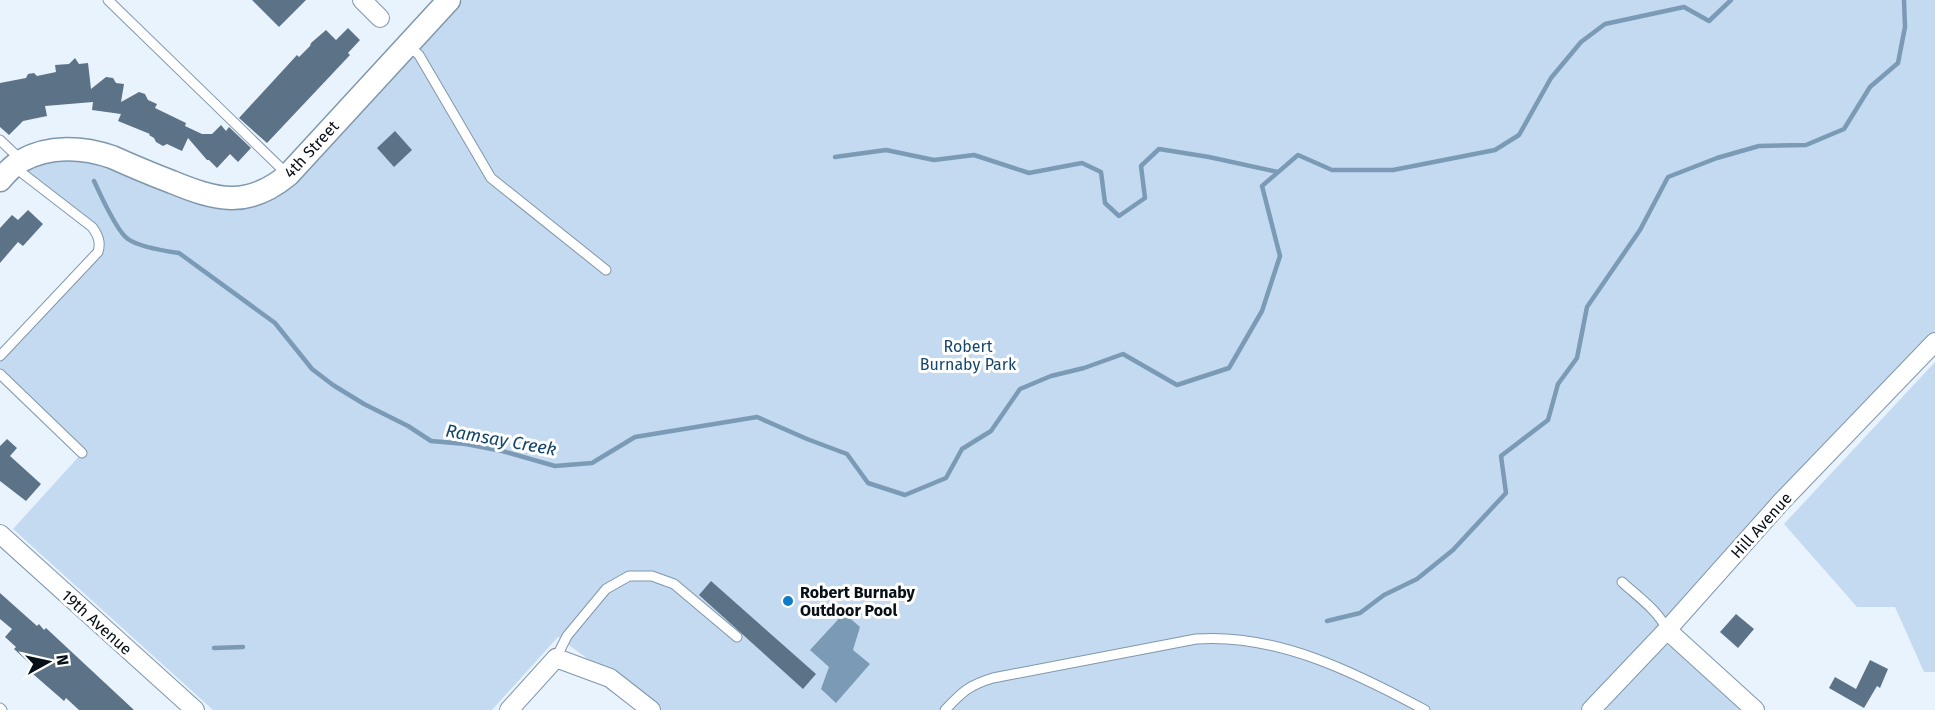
<svg xmlns="http://www.w3.org/2000/svg" width="1935" height="710" font-family="'Fira Sans',sans-serif">
<rect width="100%" height="100%" fill="#e9f3fd"/>
<!-- green -->
<path fill="#c4daf0" d="M 463,0 L 1935,0 L 1935,332 L 1581,710 L 657,710 L 558,637 L 492,710 L 213,710 L 13,529 L 82,453 L 0,374 L 0,356 L 98,252 L 97,233 L 22,173 C 36,166 50,160 66,159 C 99,158 156,187 189,201 L 202,205 L 223,207 L 352,121 Z
M 1935,362 L 1935,672 L 1924,672 L 1895,607 L 1857,607 L 1784,524 Z
M 1668,645 L 1671,646 L 1745,710 L 1601,710 L 1663,646 Z"/>
<!-- water -->
<path fill="#7b9ab6" d="M 844,613 L 860,627 L 853,650 L 870,664 L 836,703 L 821,689 L 829,667 L 810,650 Z"/>
<g fill="none" stroke-linecap="round" stroke-linejoin="round">
<!-- stream -->
<path stroke="#7b9ab6" stroke-width="4.5" d="M 835,157 L 886,150 L 934,160 L 974,155 L 1029,173 L 1082,163 L 1101,172 L 1105,203 L 1119,216 L 1145,198 L 1141,166 L 1159,149 L 1209,157 L 1278,172
M 94,181 C 100,194 117,232 128,239 C 139,247 165,251 179,253 L 275,323 L 312,369 L 333,385 L 364,404 L 408,426 L 431,441 L 466,444 L 502,451 L 555,466 L 592,463 L 635,437 L 757,417 L 807,439 L 847,454 L 868,483 L 905,495 L 946,478 L 962,449 L 991,431 L 1020,389 L 1051,376 L 1084,368 L 1123,354 L 1177,385 L 1229,368 L 1262,311 L 1280,256 L 1262,186 L 1298,155 L 1332,170 L 1393,170 L 1495,150 L 1519,135 L 1551,78 L 1581,42 L 1605,24 L 1684,7 L 1709,21 L 1731,0
M 1327,621 L 1360,613 L 1384,595 L 1417,579 L 1453,550 L 1506,493 L 1501,456 L 1548,420 L 1558,384 L 1577,358 L 1587,307 L 1640,230 L 1668,177 L 1717,158 L 1759,146 L 1806,145 L 1844,129 L 1870,87 L 1898,63 L 1905,27 L 1904,0
M 214,648 L 243,647"/>
</g>
<!-- building -->
<path fill="#5c7287" d="M 252,0 L 306,0 L 279,27 Z
M 348,28 L 360,40 L 348,53 L 350,55 L 267,143 L 239,118 L 297,55 L 299,57 L 310,46 L 311,43 L 326,30 L 336,40 Z
M 75,58 L 79,64 L 88,63 L 91,89 L 106,77 L 113,78 L 116,83 L 124,84 L 121,102 L 139,92 L 145,94 L 148,100 L 157,104 L 155,108 L 186,123 L 185,126 L 202,134 L 212,134 L 221,125 L 226,131 L 229,127 L 251,148 L 238,162 L 230,154 L 217,168 L 209,160 L 207,160 L 188,138 L 182,151 L 167,144 L 163,146 L 156,142 L 154,138 L 149,135 L 150,134 L 118,121 L 121,114 L 92,110 L 93,102 L 45,106 L 47,116 L 23,121 L 9,135 L 0,127 L 0,83 L 26,78 L 28,74 L 34,73 L 37,76 L 56,72 L 55,65 L 69,64 Z
M 395,131 L 412,150 L 394,167 L 377,148 Z
M 28,210 L 43,224 L 23,246 L 18,242 L 0,263 L 0,228 L 12,215 L 18,220 Z
M 7,439 L 17,448 L 10,456 L 41,484 L 26,501 L 0,481 L 0,446 Z
M 711,581 L 816,674 L 803,689 L 699,595 Z
M 0,593 L 37,626 L 39,624 L 44,630 L 46,628 L 134,710 L 79,710 L 66,698 L 64,701 L 33,674 L 37,670 L 14,649 L 16,647 L 5,637 L 12,629 L 0,619 Z
M 1736,614 L 1754,629 L 1738,648 L 1720,632 Z
M 1870,660 L 1888,669 L 1880,688 L 1877,686 L 1864,708 L 1829,688 L 1835,677 L 1856,689 Z"/>
<g fill="none" stroke-linecap="round" stroke-linejoin="round">
<!-- service casing -->
<g stroke="#7f97ad" stroke-width="11">
<path id="service" d="M 108,0 L 287,174
M 408,45 L 419,55 L 491,178 L 606,270
M 0,140 L 20,159
M 0,356 L 98,252 C 101,242 98,235 92,227 L 13,166
M 0,374 L 82,453
M 1622,582 C 1637,596 1659,611 1667,630
M 556,658 L 567,636 L 606,589 L 629,576 L 652,576 L 674,584 L 737,637
M 0,708 L 2,710
M 945,710 C 962,692 969,685 993,678 L 1196,639 C 1277,633 1356,673 1425,710"/>
</g>
<!-- minor casing -->
<g stroke="#7f97ad" stroke-width="20">
<path id="minor" d="M 362,0 L 380,18
M 0,534 L 195,710
M 1667,630 L 1755,710
M 509,710 L 556,658 L 610,678 L 651,710
M 1591,710 L 1667,630 L 1782,501 L 1935,342"/>
</g>
<!-- tertiary casing -->
<g stroke="#7f97ad" stroke-width="25">
<path id="tertiary" d="M 0,180 C 6,173 12,166 21,161 C 49,145 83,147 112,157 C 132,166 151,174 172,182 C 216,200 247,209 288,175 L 449,0"/>
</g>
<!-- service -->
<use href="#service" stroke="#fff" stroke-width="9"/>
<!-- minor -->
<use href="#minor" stroke="#fff" stroke-width="18"/>
<!-- tertiary -->
<use href="#tertiary" stroke="#fff" stroke-width="22"/>
</g>
<!-- markers -->
<circle fill="#107cc7" stroke="#fff" stroke-width="2" cx="788" cy="601" r="6"/>
<g text-anchor="middle" stroke-width="6" stroke-linejoin="round" paint-order="stroke">
<!-- street labels -->
<g font-size="16" fill="#070f17" stroke="#fff">
<text transform="translate(311 149) rotate(-47)" y="6">4th Street</text>
<text transform="translate(1761 525) rotate(-48)" y="6">Hill Avenue</text>
<text transform="translate(97 622) rotate(42)" y="6">19th Avenue</text>
</g>
<!-- park labels -->
<g font-size="16" fill="#15466d" stroke="#fff">
<text x="968" y="352">Robert<tspan x="968" dy="18">Burnaby Park</tspan></text>
</g>
<!-- poi labels -->
<g font-size="16" font-weight="bold" fill="#070f17" stroke="#fff" text-anchor="start">
<text x="800" y="598">Robert Burnaby<tspan x="800" dy="18">Outdoor Pool</tspan></text>
</g>
<!-- water labels -->
<g font-size="18" font-style="italic" fill="#13446a" stroke="#fff">
<text transform="translate(501 440) rotate(10)" y="6">Ramsay Creek</text>
</g>
</g>
<!-- north arrow -->
<g transform="translate(48 662) rotate(82)" stroke="#ffffff" stroke-width="4.5" paint-order="stroke">
<path d="M0-4.5L10 22L0 15L-10 22Z" fill="#070f17"/>
<text y="-9" font-size="16" font-weight="bold" text-anchor="middle" fill="#070f17">N</text>
</g>
</svg>
